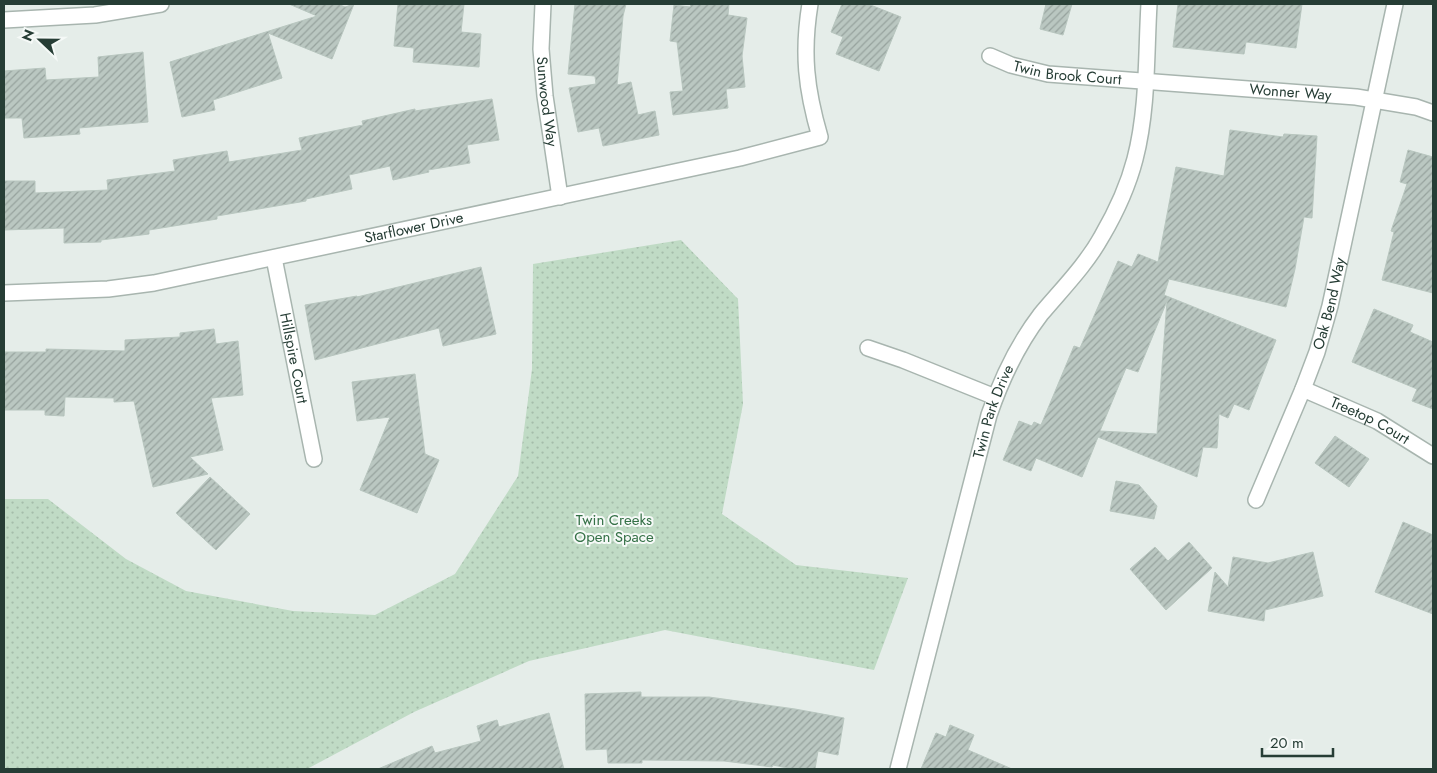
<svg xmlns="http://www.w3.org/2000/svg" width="1437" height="773" font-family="Jost,sans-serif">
<defs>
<pattern id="park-dots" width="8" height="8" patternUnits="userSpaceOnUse" patternTransform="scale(1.25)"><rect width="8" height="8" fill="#c0dbc5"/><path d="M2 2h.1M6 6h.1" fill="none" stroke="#a5bdaa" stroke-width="1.8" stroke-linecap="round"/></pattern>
<pattern id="building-hatch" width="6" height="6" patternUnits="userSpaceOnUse" patternTransform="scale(1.25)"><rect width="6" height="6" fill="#bac7c1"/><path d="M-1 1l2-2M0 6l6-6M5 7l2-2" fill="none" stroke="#97a39e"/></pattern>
</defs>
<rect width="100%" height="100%" fill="#e5ede9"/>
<!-- park -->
<path fill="url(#park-dots)" d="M 681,240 L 738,299 L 743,404 L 722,514 L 796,565 L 908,578 L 874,670 L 665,630 L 529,661 L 414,712 L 307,769 L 4,769 L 4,499 L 48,499 L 126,559 L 186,591 L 293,611 L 375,615 L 455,574 L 518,476 L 532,369 L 533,264 Z"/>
<!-- building -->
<path fill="url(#building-hatch)" stroke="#b8c6bf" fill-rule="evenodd" d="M 289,4 L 338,4 L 345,7 L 354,4 L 332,59 L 268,33 L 282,78 L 213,100 L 215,110 L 182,117 L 170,62 L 317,16 Z
M 398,4 L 464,4 L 461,32 L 481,34 L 479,67 L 413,62 L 414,48 L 394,46 Z
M 575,4 L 626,4 L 623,16 L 617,85 L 631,82 L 638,115 L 655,111 L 659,135 L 603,146 L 599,128 L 578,132 L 569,88 L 596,84 L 595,76 L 568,74 Z
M 691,4 L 729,4 L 728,15 L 747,18 L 742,56 L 745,87 L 726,89 L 728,108 L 673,115 L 670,92 L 683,91 L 677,42 L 670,41 L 674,5 L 690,7 Z
M 842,4 L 868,4 L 901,17 L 879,71 L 836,54 L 843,37 L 831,32 Z
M 1046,4 L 1072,4 L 1063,35 L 1040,29 Z
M 1178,4 L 1302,4 L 1296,48 L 1246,42 L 1244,54 L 1173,47 Z
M 143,52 L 148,122 L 79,128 L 80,134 L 24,138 L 22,118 L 4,118 L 4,71 L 45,68 L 46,80 L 99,77 L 98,57 Z
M 492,99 L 499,140 L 467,145 L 470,163 L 428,170 L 429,172 L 393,180 L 390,166 L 349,175 L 352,189 L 306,199 L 306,201 L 217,216 L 217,219 L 149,230 L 149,234 L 101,240 L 101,242 L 64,243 L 64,228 L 4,230 L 4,181 L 35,181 L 35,193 L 108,190 L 107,180 L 175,171 L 173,160 L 227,151 L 229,162 L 302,150 L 299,138 L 363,125 L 362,121 L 415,109 L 415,111 Z
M 1230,130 L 1283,137 L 1284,134 L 1317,136 L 1312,218 L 1304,217 L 1295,269 L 1286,307 L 1169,279 L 1164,295 L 1276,340 L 1249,410 L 1234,404 L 1228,418 L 1219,414 L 1217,448 L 1203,447 L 1197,477 L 1098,437 L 1082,477 L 1036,458 L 1031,471 L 1003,460 L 1019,421 L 1032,426 L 1034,422 L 1041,425 L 1074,346 L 1080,348 L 1118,261 L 1132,267 L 1138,254 L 1158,262 L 1176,167 L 1224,176 ZM 1167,301 L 1157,434 L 1100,431 L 1126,368 L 1138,372 Z
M 1408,150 L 1433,157 L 1433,293 L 1382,280 L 1394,232 L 1391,231 L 1407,184 L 1400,182 Z
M 481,267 L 496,334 L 443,346 L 439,328 L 315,360 L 305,305 L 357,296 L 357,297 Z
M 1374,309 L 1413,325 L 1410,332 L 1433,342 L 1433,409 L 1412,401 L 1417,389 L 1352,362 Z
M 214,329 L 216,344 L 238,341 L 243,395 L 211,398 L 223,450 L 190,457 L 208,474 L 153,487 L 134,401 L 114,402 L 114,398 L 65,397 L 64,416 L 45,415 L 45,410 L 4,410 L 4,352 L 46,352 L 46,349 L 125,351 L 125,340 L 180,337 L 180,333 Z
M 415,374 L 425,454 L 439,460 L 417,513 L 360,490 L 390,417 L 357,421 L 352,382 Z
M 1335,436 L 1369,459 L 1349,487 L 1315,463 Z
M 210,477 L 250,514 L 216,550 L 176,513 Z
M 1116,481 L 1139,485 L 1157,506 L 1154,519 L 1110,511 Z
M 1403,522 L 1433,535 L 1433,614 L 1375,592 Z
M 1189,542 L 1212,568 L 1166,610 L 1130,569 L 1155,547 L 1168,561 Z
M 1313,552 L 1323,596 L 1265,610 L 1264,621 L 1208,611 L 1215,572 L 1228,587 L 1233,557 L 1268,563 Z
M 641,692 L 641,697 L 709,697 L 795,709 L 844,718 L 838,755 L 818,751 L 815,769 L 792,769 L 773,765 L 772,767 L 724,761 L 642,760 L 642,763 L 608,763 L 607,749 L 586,750 L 585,694 Z
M 549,713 L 564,769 L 378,769 L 432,746 L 435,753 L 481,741 L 477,726 L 497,720 L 499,727 Z
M 950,725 L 974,735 L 968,750 L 1012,769 L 921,769 L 936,733 L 946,737 Z"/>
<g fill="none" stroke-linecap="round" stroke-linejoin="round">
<!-- minor casing -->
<g stroke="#a8b5af" stroke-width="18">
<g id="minor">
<path id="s1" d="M 543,4 L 541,49 L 545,96 L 560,197"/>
<path d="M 4,20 L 95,15 L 161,4"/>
<path id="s2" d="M 990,56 L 1011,65 L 1048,74 L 1356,97 L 1416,107 L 1433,113"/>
<path id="s3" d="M 274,258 L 314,459"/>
<path id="s4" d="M 4,293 L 108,289 L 154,283 L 740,158 L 820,137 C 806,89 802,53 810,4"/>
<path d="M 868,348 L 903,360 L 995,397"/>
<path id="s5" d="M 1303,389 L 1377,421 L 1433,456"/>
<path id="s6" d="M 1256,500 L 1303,389 L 1317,352 L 1330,306 L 1395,4"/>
<path id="s7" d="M 898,769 L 989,415 C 1001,380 1018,344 1041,314 C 1062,289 1086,265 1102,236 C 1116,212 1128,186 1135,159 C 1148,109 1146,55 1149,4"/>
</g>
</g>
<!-- minor -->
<use href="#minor" stroke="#fff" stroke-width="15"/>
</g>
<g text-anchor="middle" stroke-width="4" stroke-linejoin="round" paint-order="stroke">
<!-- street labels -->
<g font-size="15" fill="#263d35" stroke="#f5f9f7">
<text dy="5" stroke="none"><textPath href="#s2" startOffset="80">Twin Brook Court</textPath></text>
<text dy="5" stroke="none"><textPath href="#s2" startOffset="304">Wonner Way</textPath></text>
<text dy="5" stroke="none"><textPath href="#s1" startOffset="98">Sunwood Way</textPath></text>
<text dy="5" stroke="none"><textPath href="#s4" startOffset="416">Starflower Drive</textPath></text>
<text dy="5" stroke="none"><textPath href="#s6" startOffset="210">Oak Bend Way</textPath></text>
<text dy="5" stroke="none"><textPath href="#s3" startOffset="102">Hillspire Court</textPath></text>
<text dy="5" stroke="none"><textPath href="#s7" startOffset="370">Twin Park Drive</textPath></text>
<text dy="5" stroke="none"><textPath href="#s5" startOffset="74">Treetop Court</textPath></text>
</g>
<!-- park labels -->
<g font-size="15" fill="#347046" stroke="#f5f9f7">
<text x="614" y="525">Twin Creeks<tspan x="614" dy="17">Open Space</tspan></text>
</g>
</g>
<!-- border -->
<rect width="1437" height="773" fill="none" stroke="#263d35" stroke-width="10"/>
<!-- north arrow -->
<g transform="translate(40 40) rotate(292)" stroke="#f5f9f7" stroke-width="4" paint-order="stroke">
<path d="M0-4L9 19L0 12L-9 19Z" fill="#263d35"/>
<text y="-8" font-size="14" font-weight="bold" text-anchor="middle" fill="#263d35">N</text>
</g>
<!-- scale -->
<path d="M1262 748v8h71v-8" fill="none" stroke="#263d35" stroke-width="2.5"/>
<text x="1270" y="748" font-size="15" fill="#263d35" stroke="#f5f9f7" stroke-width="4" paint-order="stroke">20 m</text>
</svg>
